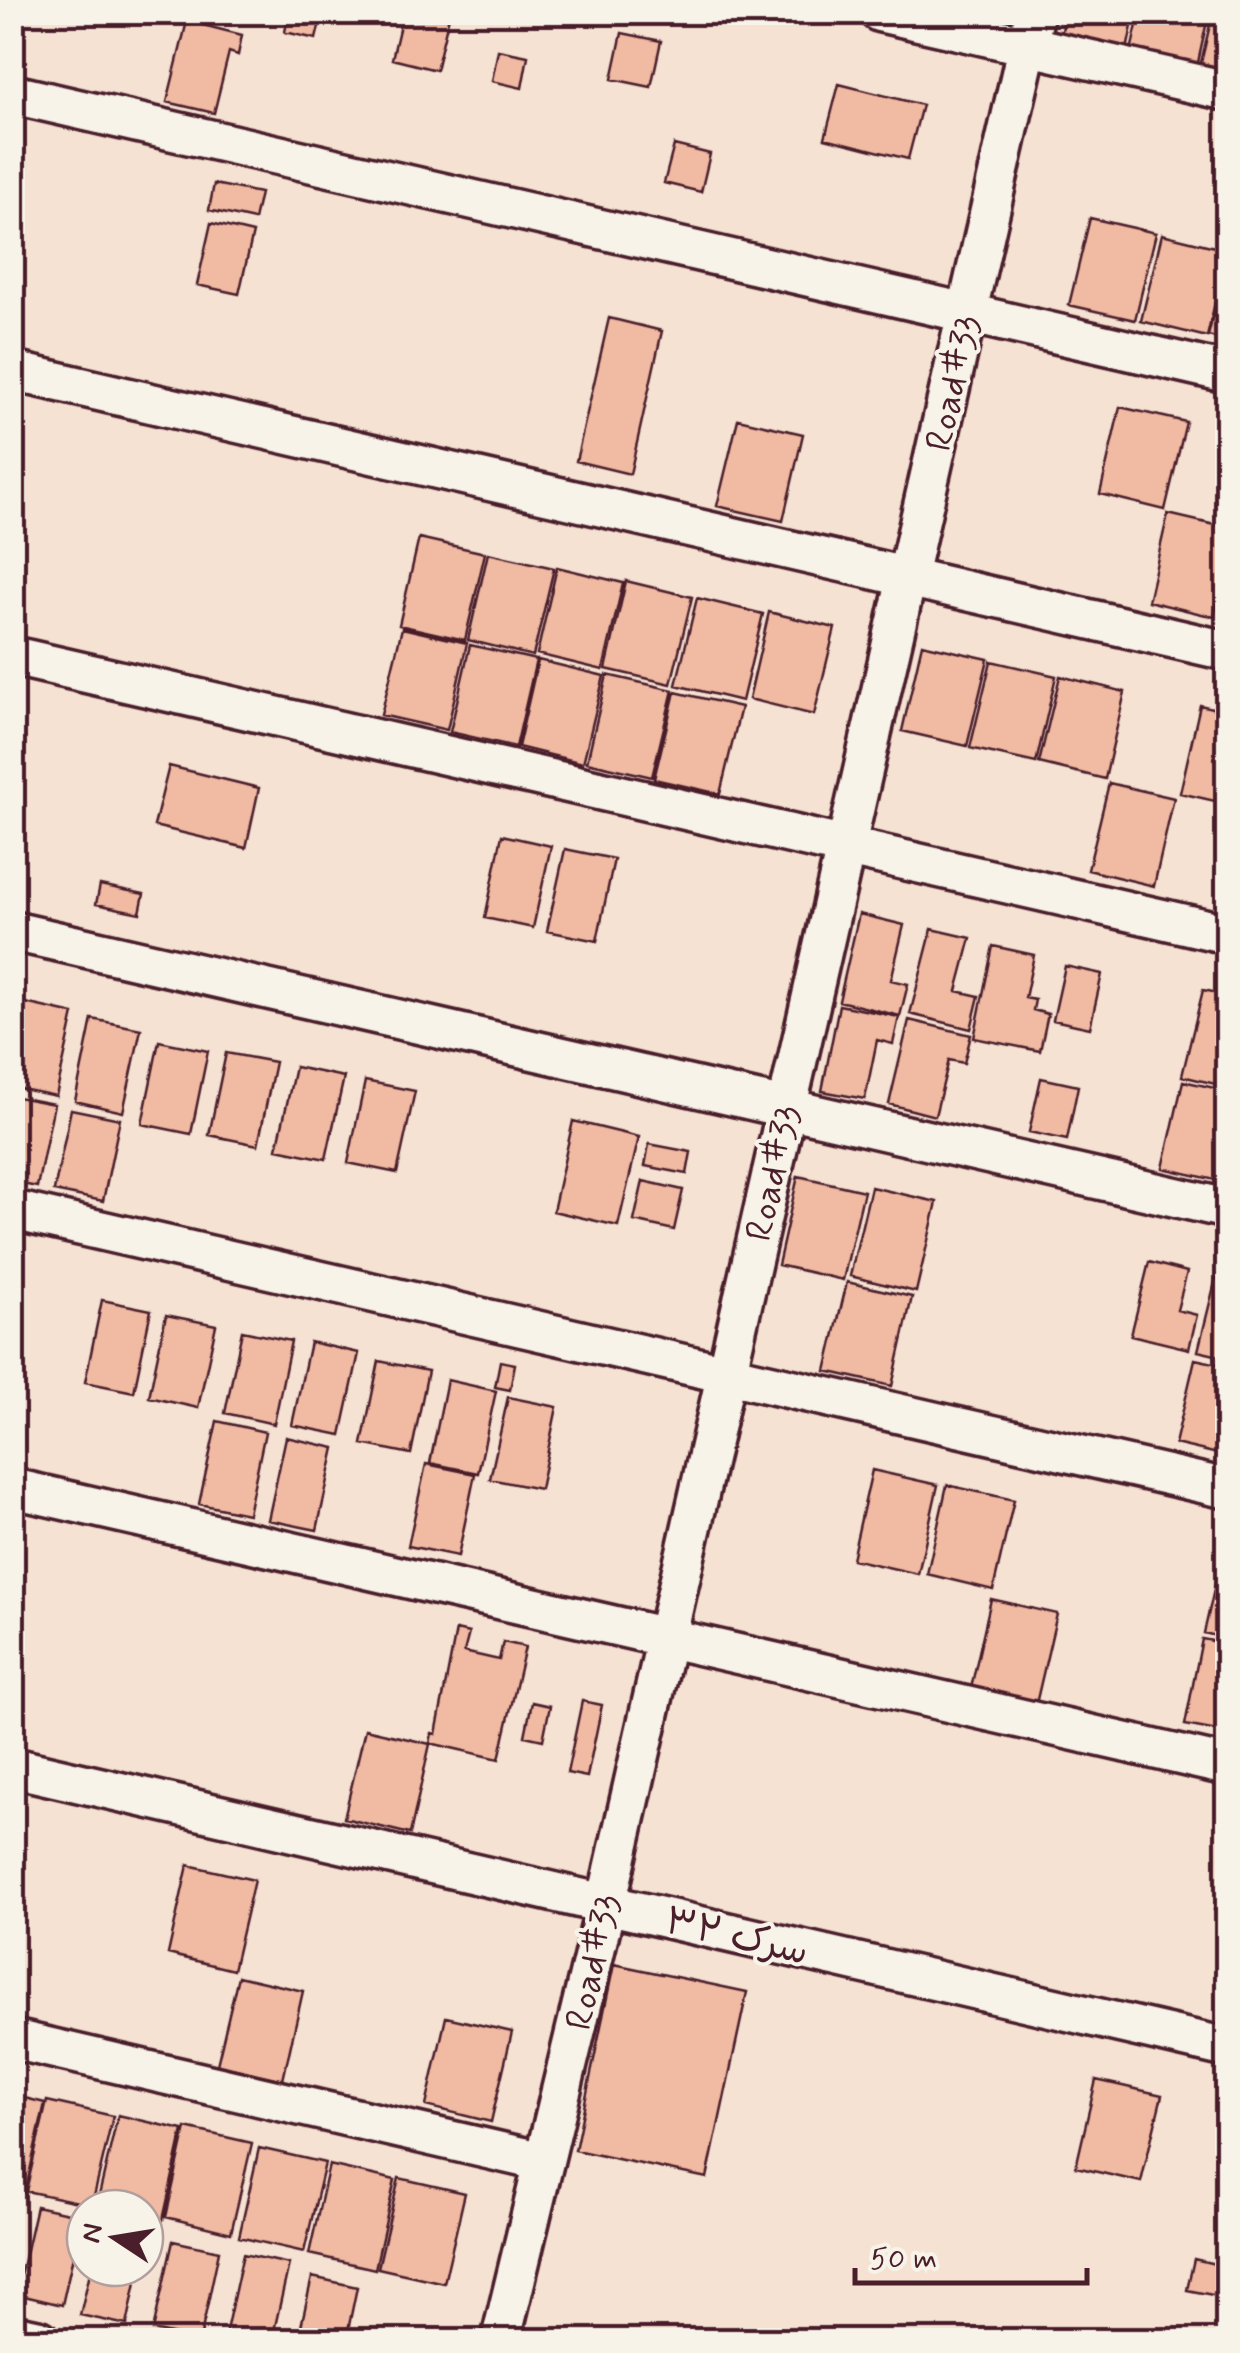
<svg xmlns="http://www.w3.org/2000/svg" width="1240" height="2353" font-family="Mynerve,'Playpen Sans Arabic',sans-serif">
<rect width="100%" height="100%" fill="#f5e2d3"/>
<filter id="ink" filterUnits="userSpaceOnUse"><feTurbulence type="fractalNoise" baseFrequency=".01" numOctaves="2"/><feDisplacementMap in="SourceGraphic" scale="20" xChannelSelector="R" yChannelSelector="G"/><feConvolveMatrix kernelMatrix="1 2 1 2 8 2 1 2 1" color-interpolation-filters="sRGB"/></filter>
<g filter="url(#ink)">
<!-- building -->
<path fill="#f0baa3" stroke="#4a1f2b" stroke-width="2.5" d="M 185,12 L 234,12 L 231,25 Z
M 289,12 L 322,14 L 316,39 L 285,32 Z
M 403,12 L 450,12 L 436,70 L 392,59 Z
M 1066,12 L 1135,12 L 1127,50 L 1061,35 Z
M 1140,12 L 1209,12 L 1197,67 L 1131,51 Z
M 1213,12 L 1228,12 L 1228,74 L 1200,67 Z
M 187,21 L 242,35 L 238,55 L 229,52 L 214,113 L 167,102 Z
M 622,33 L 661,41 L 651,87 L 612,79 Z
M 498,50 L 528,56 L 522,88 L 492,81 Z
M 839,84 L 922,105 L 908,159 L 825,138 Z
M 674,145 L 710,154 L 701,192 L 664,183 Z
M 214,184 L 260,193 L 254,220 L 209,210 Z
M 1090,218 L 1156,233 L 1135,320 L 1069,305 Z
M 211,223 L 253,233 L 239,294 L 197,285 Z
M 1162,234 L 1227,250 L 1207,337 L 1141,321 Z
M 1228,255 L 1228,341 L 1208,336 Z
M 609,318 L 662,331 L 630,474 L 576,461 Z
M 1120,407 L 1186,422 L 1165,510 L 1100,494 Z
M 738,419 L 803,434 L 783,521 L 717,506 Z
M 1168,514 L 1228,528 L 1228,558 L 1214,617 L 1148,601 Z
M 419,538 L 485,553 L 465,640 L 399,625 Z
M 488,553 L 554,568 L 533,656 L 468,640 Z
M 557,567 L 623,583 L 603,670 L 537,654 Z
M 626,581 L 692,597 L 671,684 L 606,669 Z
M 697,598 L 763,614 L 742,701 L 676,685 Z
M 769,612 L 835,628 L 814,715 L 749,699 Z
M 402,628 L 467,643 L 447,730 L 381,715 Z
M 922,644 L 988,659 L 967,746 L 902,731 Z
M 470,645 L 536,660 L 516,747 L 450,732 Z
M 538,660 L 604,676 L 583,763 L 518,747 Z
M 991,661 L 1056,676 L 1036,763 L 970,748 Z
M 607,675 L 673,690 L 652,777 L 587,762 Z
M 1060,676 L 1125,692 L 1105,779 L 1039,763 Z
M 675,692 L 741,707 L 720,794 L 654,779 Z
M 1200,705 L 1228,712 L 1228,804 L 1180,793 Z
M 169,766 L 259,788 L 246,848 L 154,826 Z
M 1109,783 L 1174,798 L 1154,886 L 1088,870 Z
M 502,835 L 551,846 L 533,928 L 485,918 Z
M 565,849 L 614,859 L 597,941 L 547,931 Z
M 100,885 L 144,894 L 140,913 L 96,904 Z
M 859,914 L 904,925 L 891,980 L 908,984 L 900,1016 L 839,1001 Z
M 932,929 L 971,938 L 957,991 L 979,996 L 971,1029 L 910,1014 Z
M 993,946 L 1034,955 L 1025,998 L 1035,1000 L 1033,1010 L 1048,1014 L 1040,1051 L 974,1038 Z
M 1065,966 L 1102,974 L 1090,1028 L 1053,1020 Z
M 1203,990 L 1228,995 L 1228,1087 L 1182,1076 Z
M 25,1003 L 74,1014 L 56,1096 L 12,1087 L 12,1062 Z
M 839,1005 L 899,1017 L 893,1044 L 877,1040 L 865,1099 L 822,1091 Z
M 92,1019 L 141,1029 L 123,1112 L 75,1101 Z
M 909,1020 L 971,1035 L 964,1063 L 949,1060 L 935,1116 L 889,1104 Z
M 159,1041 L 208,1051 L 191,1134 L 142,1124 Z
M 226,1053 L 275,1062 L 258,1145 L 209,1135 Z
M 295,1067 L 344,1077 L 326,1159 L 277,1149 Z
M 1041,1078 L 1078,1086 L 1067,1140 L 1029,1132 Z
M 365,1081 L 415,1091 L 397,1173 L 348,1163 Z
M 1183,1081 L 1228,1091 L 1228,1183 L 1163,1168 Z
M 12,1096 L 54,1104 L 37,1187 L 12,1182 Z
M 71,1109 L 120,1119 L 103,1201 L 54,1191 Z
M 573,1121 L 639,1137 L 618,1226 L 553,1211 Z
M 649,1144 L 691,1152 L 687,1174 L 645,1166 Z
M 798,1176 L 864,1191 L 843,1280 L 778,1265 Z
M 643,1181 L 683,1190 L 674,1230 L 634,1221 Z
M 871,1187 L 937,1202 L 916,1292 L 850,1276 Z
M 1149,1262 L 1187,1272 L 1177,1310 L 1197,1315 L 1189,1349 L 1131,1335 Z
M 1216,1278 L 1228,1281 L 1228,1358 L 1198,1351 Z
M 847,1282 L 912,1297 L 892,1386 L 826,1371 Z
M 102,1300 L 151,1310 L 134,1392 L 85,1382 Z
M 166,1315 L 216,1325 L 198,1408 L 149,1397 Z
M 242,1331 L 291,1341 L 274,1424 L 225,1413 Z
M 310,1342 L 359,1353 L 341,1435 L 292,1425 Z
M 1195,1359 L 1228,1366 L 1228,1432 L 1222,1455 L 1175,1444 Z
M 379,1361 L 428,1371 L 411,1454 L 362,1444 Z
M 500,1361 L 515,1364 L 510,1390 L 495,1387 Z
M 447,1380 L 496,1391 L 478,1473 L 430,1463 Z
M 508,1397 L 557,1407 L 540,1489 L 490,1479 Z
M 217,1421 L 265,1432 L 248,1514 L 199,1504 Z
M 286,1437 L 335,1448 L 317,1530 L 268,1520 Z
M 426,1464 L 475,1474 L 458,1556 L 408,1546 Z
M 872,1470 L 938,1485 L 918,1574 L 852,1559 Z
M 947,1485 L 1014,1500 L 993,1590 L 927,1574 Z
M 1216,1581 L 1228,1583 L 1228,1639 L 1204,1633 Z
M 991,1599 L 1057,1614 L 1036,1704 L 971,1688 Z
M 456,1630 L 469,1633 L 464,1652 L 499,1660 L 503,1642 L 525,1647 L 499,1759 L 430,1743 L 432,1733 L 436,1734 Z
M 1202,1639 L 1228,1644 L 1228,1733 L 1185,1725 Z
M 582,1701 L 602,1705 L 587,1777 L 567,1773 Z
M 532,1702 L 550,1706 L 543,1740 L 525,1736 Z
M 365,1729 L 430,1744 L 410,1834 L 344,1818 Z
M 1228,1856 L 1228,1913 L 1214,1910 Z
M 188,1865 L 254,1880 L 233,1970 L 168,1954 Z
M 614,1964 L 747,1992 L 707,2178 L 575,2150 Z
M 238,1976 L 303,1991 L 283,2080 L 217,2065 Z
M 446,2017 L 512,2032 L 491,2122 L 426,2106 Z
M 1096,2080 L 1162,2095 L 1141,2182 L 1076,2167 Z
M 12,2095 L 45,2103 L 25,2193 L 12,2190 Z
M 47,2101 L 113,2116 L 92,2205 L 26,2191 Z
M 118,2115 L 183,2130 L 163,2220 L 145,2215 L 145,2208 L 97,2204 Z
M 186,2128 L 252,2143 L 231,2233 L 166,2217 Z
M 259,2148 L 325,2163 L 304,2252 L 239,2237 Z
M 329,2165 L 395,2180 L 375,2269 L 309,2254 Z
M 399,2178 L 465,2193 L 444,2283 L 378,2268 Z
M 36,2206 L 82,2216 L 62,2305 L 16,2294 Z
M 173,2241 L 219,2251 L 200,2340 L 153,2330 Z
M 243,2254 L 289,2264 L 272,2340 L 224,2340 Z
M 1194,2259 L 1228,2267 L 1228,2298 L 1187,2290 Z
M 91,2268 L 139,2268 L 127,2325 L 80,2315 Z
M 312,2277 L 357,2287 L 346,2340 L 298,2340 Z"/>
<g fill="none" stroke-linecap="round" stroke-linejoin="round">
<!-- minor casing -->
<g stroke="#4a1f2b" stroke-width="45">
<path id="minor" d="M 879,12 L 1228,91
M 12,94 L 1228,373
M 12,371 L 1228,651
M 12,656 L 1228,934
M 12,931 L 1228,1209
M 12,1210 L 1228,1489
M 12,1488 L 1228,1766
M 12,1767 L 1228,2048
M 12,2039 L 544,2162
M 503,2331 L 606,1905 L 1035,12
M 12,2334 L 40,2340"/>
</g>
<!-- minor -->
<use href="#minor" stroke="#f7f3e8" stroke-width="38"/>
</g>
</g>
<g text-anchor="middle" stroke-width="8" stroke-linejoin="round" paint-order="stroke">
<!-- street labels -->
<g font-size="38" fill="#4a1f2b" stroke="#f7f3e8">
<text transform="translate(952 383) rotate(-77)" y="13">Road#33</text>
<text transform="translate(772 1173) rotate(-77)" y="13">Road#33</text>
<text transform="translate(737 1935) rotate(13)" y="13">سرک ۳۲</text>
<text transform="translate(592 1962) rotate(-77)" y="13">Road#33</text>
</g>
</g>
<!-- margin -->
<rect width="1240" height="2353" fill="none" stroke="#f7f3e8" stroke-width="50"/>
<rect x="25" y="25" width="1190" height="2303" fill="none" stroke="#4a1f2b" stroke-width="4" filter="url(#ink)"/>
<!-- north arrow -->
<g transform="translate(115 2238) rotate(282)"><circle r="48" fill="#f7f3e8" stroke="#b29e9c" stroke-width="2.5"/>
<path d="M0-8L18 38L0 25L-18 38Z" fill="#4a1f2b"/>
<text y="-15" font-size="28" font-weight="bold" text-anchor="middle" fill="#4a1f2b">N</text>
</g>
<!-- scale -->
<path d="M855 2268v15h232v-15" fill="none" stroke="#4a1f2b" stroke-width="5"/>
<text x="870" y="2268" font-size="30" fill="#4a1f2b" stroke="#f7f3e8" stroke-width="8" paint-order="stroke">50 m</text>
</svg>
